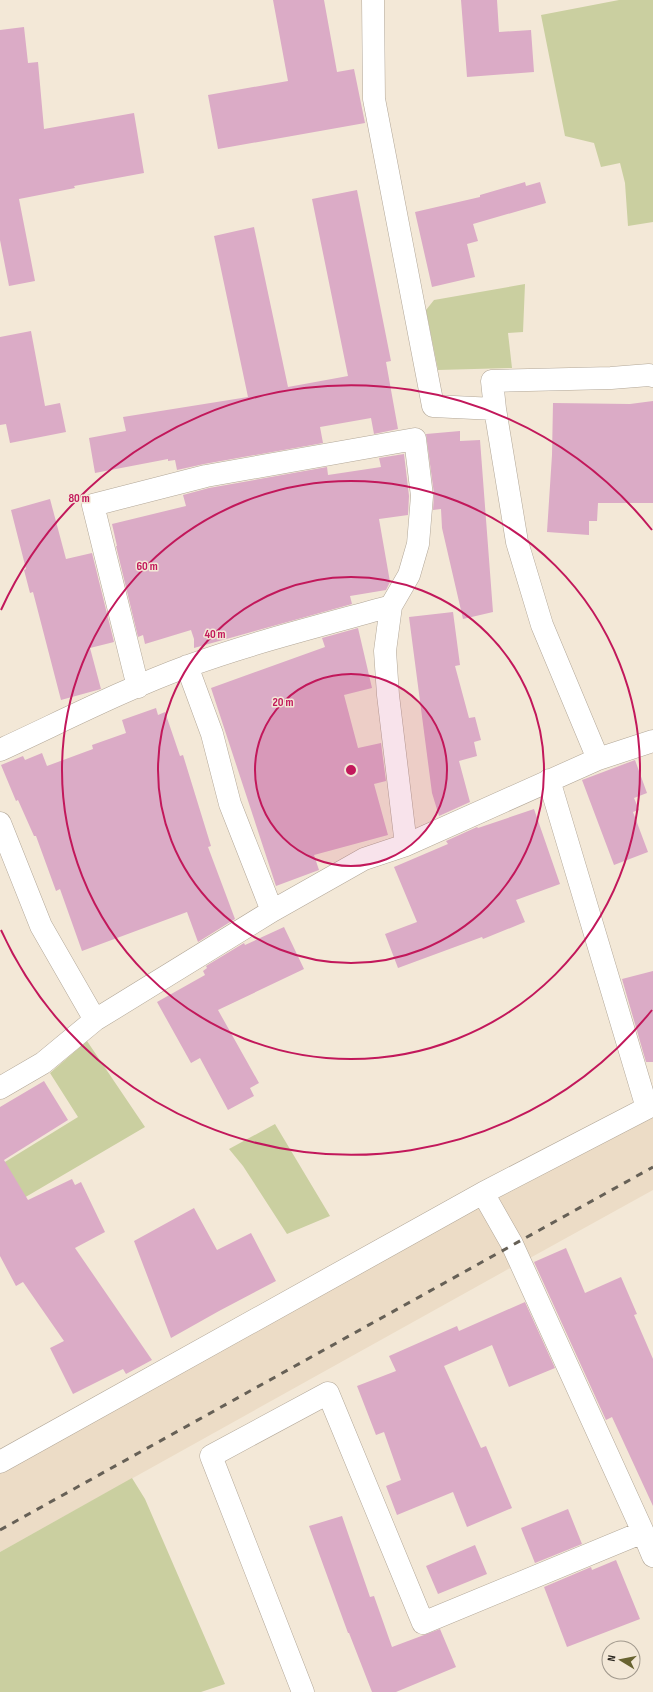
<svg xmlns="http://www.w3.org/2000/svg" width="653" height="1692" font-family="'Sofia Sans Condensed',sans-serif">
<rect width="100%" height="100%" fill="#f3e8d7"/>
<!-- built -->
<path fill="#ecdcc6" d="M 653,1114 L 653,1190 L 530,1258 L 495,1194 Z
M 477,1208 L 484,1213 L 512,1267 L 0,1552 L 0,1469 Z"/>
<!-- green -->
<path fill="#cacfa0" d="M 619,0 L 653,0 L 653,222 L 628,226 L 625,183 L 620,163 L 601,167 L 594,143 L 565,136 L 541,15 Z
M 525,284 L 523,332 L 508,333 L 512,368 L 438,370 L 426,310 L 434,300 Z
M 87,1041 L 145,1127 L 0,1212 L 0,1165 L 78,1117 L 50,1073 Z
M 275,1124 L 330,1216 L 287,1234 L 243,1166 L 229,1149 Z
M 132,1478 L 145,1499 L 225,1684 L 201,1692 L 0,1692 L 0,1552 Z"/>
<!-- building -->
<path fill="#dbabc6" d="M 273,0 L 324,0 L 337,72 L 354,69 L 365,123 L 218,149 L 208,95 L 288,81 Z
M 461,0 L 497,0 L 499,32 L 531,30 L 534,72 L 467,77 Z
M 24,27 L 28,63 L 38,62 L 44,129 L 134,113 L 144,173 L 74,186 L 75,188 L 19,199 L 35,281 L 9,286 L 0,240 L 0,30 Z
M 525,182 L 526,186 L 540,182 L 546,203 L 473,224 L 478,241 L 467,244 L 475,277 L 432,287 L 415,212 L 480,197 L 480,195 Z
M 357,190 L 391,361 L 386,362 L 398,429 L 374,434 L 371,418 L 320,427 L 323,443 L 204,464 L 177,470 L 175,460 L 168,461 L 168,459 L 95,473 L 89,438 L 126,431 L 123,417 L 248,397 L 214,236 L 254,227 L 288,387 L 348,376 L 312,199 Z
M 31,331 L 45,406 L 60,403 L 66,432 L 10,443 L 6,424 L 0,425 L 0,337 Z
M 653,401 L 653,503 L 598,503 L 597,521 L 589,521 L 589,535 L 547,532 L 552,455 L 553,403 L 630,404 Z
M 460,431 L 460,441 L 480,440 L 493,612 L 463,619 L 442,528 L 441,509 L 433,510 L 434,494 L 426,434 Z
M 404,454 L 409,496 L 408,515 L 379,519 L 390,582 L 386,590 L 350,596 L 352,604 L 194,648 L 194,639 L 191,630 L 145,644 L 143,635 L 138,637 L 116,546 L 117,546 L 112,524 L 186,506 L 183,495 L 209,488 L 327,467 L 328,475 L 381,467 L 379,458 Z
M 50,499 L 66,559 L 92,553 L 114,642 L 90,648 L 101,689 L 61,700 L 33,592 L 30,593 L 24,570 L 26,569 L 11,510 Z
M 453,612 L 460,665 L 455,666 L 469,718 L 475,717 L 481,740 L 474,742 L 477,756 L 459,761 L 470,802 L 439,816 L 432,793 L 409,617 Z
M 358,628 L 372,688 L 344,695 L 358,748 L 381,743 L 386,781 L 374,784 L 388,835 L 314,855 L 319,870 L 276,886 L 211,688 L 325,647 L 322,638 Z
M 156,708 L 158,715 L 165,712 L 180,756 L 183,755 L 211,846 L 208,847 L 235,919 L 198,942 L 187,912 L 82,951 L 60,889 L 56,891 L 36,836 L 34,836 L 18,800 L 16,801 L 1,765 L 23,756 L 25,760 L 42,753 L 47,766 L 93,749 L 92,745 L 126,733 L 122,720 Z
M 635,760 L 647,793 L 634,798 L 639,810 L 633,812 L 648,852 L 614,865 L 582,780 Z
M 534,809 L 560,884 L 516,900 L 525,922 L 483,939 L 482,937 L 398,968 L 385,934 L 417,922 L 394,867 L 448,844 L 446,841 L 477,827 L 478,828 Z
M 284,927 L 304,969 L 218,1010 L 259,1083 L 250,1088 L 254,1096 L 228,1110 L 200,1058 L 191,1063 L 157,1002 L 205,975 L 203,971 L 207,968 L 206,966 L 244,943 L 245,945 Z
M 653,971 L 653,1062 L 646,1062 L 622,979 Z
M 44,1081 L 68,1120 L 4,1160 L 28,1200 L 72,1179 L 75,1185 L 81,1182 L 105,1232 L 75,1248 L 152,1360 L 126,1374 L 123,1369 L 73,1394 L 50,1348 L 64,1341 L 23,1282 L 16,1286 L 0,1256 L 0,1107 Z
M 194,1208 L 217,1250 L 251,1233 L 276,1281 L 219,1311 L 171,1338 L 134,1241 Z
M 566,1248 L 585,1293 L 621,1277 L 637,1314 L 634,1315 L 653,1359 L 653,1506 L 612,1417 L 606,1420 L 534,1262 Z
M 525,1302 L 555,1368 L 509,1387 L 492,1345 L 444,1366 L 481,1448 L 486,1446 L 512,1508 L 467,1527 L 453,1492 L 397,1515 L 386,1486 L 401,1480 L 384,1432 L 376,1435 L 357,1386 L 396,1371 L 389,1356 L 457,1326 L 459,1331 Z
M 568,1509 L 582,1544 L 535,1563 L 521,1528 Z
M 342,1516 L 370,1597 L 374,1596 L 392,1647 L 440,1629 L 456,1667 L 396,1692 L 372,1692 L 349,1633 L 348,1633 L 309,1526 Z
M 475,1545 L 487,1574 L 438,1594 L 426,1566 Z
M 616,1560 L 640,1619 L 567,1647 L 544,1587 L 591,1567 L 592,1570 Z"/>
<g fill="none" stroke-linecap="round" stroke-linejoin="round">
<!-- minor casing -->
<g stroke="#b2a798" stroke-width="23">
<path id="minor" d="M 373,0 L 374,99 L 433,406 L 495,409
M 187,666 L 212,734 L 230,804 L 272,911
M 138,687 L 93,505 L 206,476 L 415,439 L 422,496 L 418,544 L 409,575 L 391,606 L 385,651 L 388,695 L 406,845
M 0,750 C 61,722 125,689 188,666 C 254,642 323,625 391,606
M 598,759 L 542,625 L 517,542 L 495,409 L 492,381 L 611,378 L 649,375 L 653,376
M 0,823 L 41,926 L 95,1020 L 272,911 L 364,859 L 406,845 L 598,759 L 653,741
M 0,1088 L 43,1063 L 95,1020
M 483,1193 L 512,1244 L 643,1532 L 653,1556
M 0,1462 L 483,1193 L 647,1108 L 549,780
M 303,1692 L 211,1456 L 328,1393 L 423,1623 L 643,1532"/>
</g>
<!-- minor -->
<use href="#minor" stroke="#fff" stroke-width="22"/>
<!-- rail -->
<path stroke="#666056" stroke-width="3" stroke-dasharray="7 7" stroke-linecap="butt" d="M 0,1530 L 653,1167"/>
</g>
<!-- distance rings -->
<circle cx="351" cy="770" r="96" fill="#c2185b" fill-opacity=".12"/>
<g fill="none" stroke="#c2185b" stroke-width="2">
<circle cx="351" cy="770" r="96"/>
<circle cx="351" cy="770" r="193"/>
<circle cx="351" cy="770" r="289"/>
<path d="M652 1010A385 385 0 0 1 1 930M1 610A385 385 0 0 1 652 530"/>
</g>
<circle cx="351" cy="770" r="6" fill="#c2185b" stroke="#f3e8d7" stroke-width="2"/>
<g font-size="12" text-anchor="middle" font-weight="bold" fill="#c2185b" stroke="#f3e8d7" stroke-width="3" stroke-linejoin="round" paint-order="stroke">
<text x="79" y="502">80 m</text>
<text x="147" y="570">60 m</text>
<text x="215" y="638">40 m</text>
<text x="283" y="706">20 m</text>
</g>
<!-- north arrow -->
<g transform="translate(621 1660) rotate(280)"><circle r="19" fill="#f3e8d7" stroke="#a1998d"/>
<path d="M0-3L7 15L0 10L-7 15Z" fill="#686330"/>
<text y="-6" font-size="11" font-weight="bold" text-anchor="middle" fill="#27231d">N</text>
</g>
</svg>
